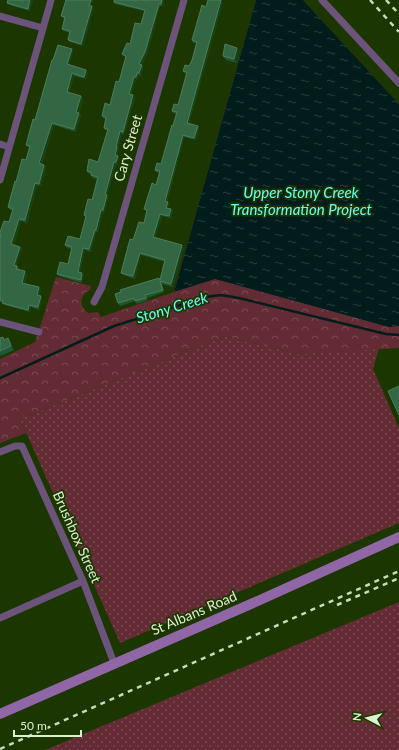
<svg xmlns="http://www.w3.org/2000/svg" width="399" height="750" font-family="Lato,sans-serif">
<defs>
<pattern id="grass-dots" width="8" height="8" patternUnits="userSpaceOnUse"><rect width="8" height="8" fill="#632c34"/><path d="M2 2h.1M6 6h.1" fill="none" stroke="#794b50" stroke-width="1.8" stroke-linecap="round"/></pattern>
<pattern id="park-crowns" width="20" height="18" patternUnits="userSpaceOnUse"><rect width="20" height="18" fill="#632c34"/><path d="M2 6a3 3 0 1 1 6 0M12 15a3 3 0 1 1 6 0" fill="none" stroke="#794b50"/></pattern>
<pattern id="water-ripples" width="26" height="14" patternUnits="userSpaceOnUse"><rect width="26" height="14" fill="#001d1c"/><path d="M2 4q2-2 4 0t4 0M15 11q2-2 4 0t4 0" fill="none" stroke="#253e3c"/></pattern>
</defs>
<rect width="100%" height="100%" fill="#1c3600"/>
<!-- grass -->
<path fill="url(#grass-dots)" d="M 225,336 L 298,354 L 379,348 L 373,369 L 399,428 L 399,523 L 120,643 L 20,419 Z
M 399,602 L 399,750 L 45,750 Z"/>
<!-- park -->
<path fill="url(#park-crowns)" d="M 256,0 L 303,0 L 399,104 L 399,348 L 298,354 L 225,336 L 20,419 L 26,433 L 0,443 L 0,359 L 35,342 L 56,277 L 91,286 L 90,290 C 80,295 78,306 88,313 L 98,312 L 101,317 L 174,292 Z"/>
<!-- water -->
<path fill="url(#water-ripples)" d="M 256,0 L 303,0 L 399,104 L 399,326 L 389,327 L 215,279 L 174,292 Z"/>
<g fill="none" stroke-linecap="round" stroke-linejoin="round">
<!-- stream -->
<path stroke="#001d1c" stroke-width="2.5" d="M 0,378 L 114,326 L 206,297 L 221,295 L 239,298 L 386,334 L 399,335"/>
<!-- street -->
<path stroke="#6c537b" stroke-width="7" d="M 322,0 L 399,83
M 0,16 L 43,28
M 0,144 L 9,147
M 0,180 L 51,0
M 94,302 L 102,287 L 184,0
M 0,322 L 39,332
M 0,452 L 15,446 L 22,446 L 83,581 L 114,663
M 0,618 L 83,581"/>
<!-- secondary -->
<path stroke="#9066a7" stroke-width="10" d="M 0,714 L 260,600 L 399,537"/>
<!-- rail -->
<path stroke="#c7ddb8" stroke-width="2.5" stroke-dasharray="5 5" stroke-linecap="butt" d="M 370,0 L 399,32
M 386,0 L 399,14
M 337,605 L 399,578
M 0,749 L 399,571"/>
</g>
<!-- wall -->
<path fill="#1f5734" d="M 8,0 L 33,0 L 30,11 L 9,5 L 7,3 Z
M 66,0 L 93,0 L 91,6 L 93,9 L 83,46 L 70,42 L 68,40 L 70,33 L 64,31 L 62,29 L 65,19 L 63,18 L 61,16 Z
M 164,0 L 163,6 L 160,6 L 147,54 L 142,65 L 143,67 L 141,76 L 138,75 L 137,80 L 136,79 L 131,95 L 133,95 L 135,98 L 124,134 L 122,134 L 118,148 L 119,150 L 117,155 L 119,158 L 117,165 L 116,164 L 107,196 L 108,198 L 104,212 L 103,212 L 98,232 L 96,232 L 91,252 L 85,250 L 80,272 L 84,275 L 82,283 L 59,276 L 57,274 L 68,264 L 72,249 L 67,248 L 65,245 L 80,239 L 86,218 L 84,215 L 92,200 L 97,179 L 92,178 L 91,175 L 91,174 L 88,173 L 87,171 L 98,162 L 108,131 L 105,130 L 104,128 L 106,119 L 103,118 L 102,116 L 110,105 L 119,82 L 126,57 L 123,56 L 122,54 L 130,44 L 141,24 L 144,11 L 115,4 L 114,2 Z
M 223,2 L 189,123 L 199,128 L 196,140 L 184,137 L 167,202 L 170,204 L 168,208 L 171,209 L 173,211 L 171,218 L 162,216 L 155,238 L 182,245 L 184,248 L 173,287 L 162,284 L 164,292 L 147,298 L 148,300 L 137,304 L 135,301 L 120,306 L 118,303 L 160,279 L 165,262 L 141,255 L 135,279 L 123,275 L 121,273 L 133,240 L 144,223 L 147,212 L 144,209 L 156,185 L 159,173 L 156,172 L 155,170 L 161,164 L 176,114 L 173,113 L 172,111 L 178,105 L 187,74 L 185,74 L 183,71 L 189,66 L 192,60 L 196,43 L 193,43 L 192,40 L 206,7 Z
M 73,51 L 69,65 L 86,70 L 88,72 L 86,79 L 74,76 L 69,93 L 81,96 L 83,99 L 79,113 L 81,115 L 76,132 L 54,125 L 42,164 L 44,165 L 46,167 L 41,186 L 37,185 L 27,223 L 21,221 L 14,245 L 20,247 L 22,249 L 16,266 L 19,268 L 18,269 L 27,274 L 25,283 L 41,290 L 39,295 L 42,298 L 39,310 L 31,307 L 30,312 L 4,305 L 2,302 L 0,302 L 0,232 L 9,222 L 13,210 L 10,210 L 8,207 L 16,182 L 26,160 L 29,148 L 26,145 L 35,120 L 53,60 Z
M 240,52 L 237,63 L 226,60 L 223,56 Z
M 3,337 L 5,340 L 11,342 L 14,350 L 1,356 L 0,355 L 0,338 Z"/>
<!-- shaded-wall -->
<path fill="#154318" d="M 30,0 L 33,0 L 30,11 L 28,9 Z
M 91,0 L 93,0 L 91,8 L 89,6 Z
M 162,0 L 164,0 L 163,6 L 161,4 Z
M 221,0 L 223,2 L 188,125 L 187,123 Z
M 159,4 L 160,6 L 147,54 L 142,65 L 143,67 L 141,76 L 139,73 L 139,64 Z
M 92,6 L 93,9 L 83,46 L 81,44 Z
M 237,48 L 240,52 L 237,63 L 234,59 Z
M 72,49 L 73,51 L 69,66 L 67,64 Z
M 86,70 L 88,72 L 86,79 L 84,77 Z
M 72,73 L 74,76 L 68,95 L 67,92 Z
M 137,73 L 138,75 L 137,80 L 136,77 Z
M 134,77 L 136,79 L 131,97 L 129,94 Z
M 133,95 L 135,98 L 124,134 L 123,132 Z
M 81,96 L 83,99 L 78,115 L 76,112 Z
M 79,113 L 81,115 L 76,132 L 74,129 Z
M 52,123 L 54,125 L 41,166 L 39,163 Z
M 198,126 L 199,128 L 196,140 L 194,138 Z
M 120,131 L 122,134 L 118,148 L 119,150 L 117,157 L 115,155 L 116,147 Z
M 183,135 L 184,137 L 166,204 L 165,201 Z
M 118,156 L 119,158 L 117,165 L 116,162 Z
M 114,162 L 116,164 L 107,196 L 108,198 L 104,212 L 103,210 L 105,195 Z
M 44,165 L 46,167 L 41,186 L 39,184 Z
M 35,183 L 37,185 L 27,223 L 25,220 Z
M 168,202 L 170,204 L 168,210 L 166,208 Z
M 171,209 L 173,211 L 171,218 L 169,216 Z
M 101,210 L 103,212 L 98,232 L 96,230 Z
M 160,214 L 162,216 L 155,240 L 153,237 Z
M 19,219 L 21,221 L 13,247 L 11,244 Z
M 95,230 L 96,232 L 91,252 L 89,249 Z
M 182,245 L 184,248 L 173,287 L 171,284 Z
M 20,247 L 22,249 L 16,267 L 14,265 Z
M 83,248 L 85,250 L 79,274 L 78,272 Z
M 140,253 L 141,255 L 135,279 L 133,276 Z
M 25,271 L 27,274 L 24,285 L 22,283 Z
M 82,273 L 84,275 L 82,283 L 81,280 Z
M 39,287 L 41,290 L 39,297 L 37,295 Z
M 41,296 L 42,298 L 39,310 L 38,307 Z
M 29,305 L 31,307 L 30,312 L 28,310 Z
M 8,338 L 11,342 L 14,350 L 11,346 Z"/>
<!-- building -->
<path fill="#336744" stroke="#4e7c5a" d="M 8,0 L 30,0 L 28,9 L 7,3 Z
M 66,0 L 91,0 L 89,6 L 92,6 L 81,44 L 68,40 L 70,31 L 62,29 L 65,17 L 61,16 Z
M 114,0 L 143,0 L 145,1 L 146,0 L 162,0 L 161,4 L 159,4 L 145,52 L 139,64 L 142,65 L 139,73 L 137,73 L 136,77 L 134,77 L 129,94 L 133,95 L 123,132 L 120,131 L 116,147 L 117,147 L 115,155 L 118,156 L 116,162 L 114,162 L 105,195 L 107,195 L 103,210 L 101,210 L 96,230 L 95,230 L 89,249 L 83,248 L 78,272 L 82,273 L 81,280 L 57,274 L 60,262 L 68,264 L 72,247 L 65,245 L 68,236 L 80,239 L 86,216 L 84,215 L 88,199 L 92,200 L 98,177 L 91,175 L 91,172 L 87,171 L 89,159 L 98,162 L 108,129 L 104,128 L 106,117 L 102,116 L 105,103 L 110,105 L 116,81 L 119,82 L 126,56 L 122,54 L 127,43 L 130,44 L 135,23 L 141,24 L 145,10 L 114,2 Z
M 208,0 L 221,0 L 187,123 L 198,126 L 194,138 L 183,135 L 165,201 L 168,202 L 166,208 L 171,209 L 169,216 L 160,214 L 153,237 L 182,245 L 171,284 L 160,281 L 163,290 L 145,295 L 146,298 L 135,301 L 134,298 L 118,303 L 115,294 L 121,292 L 120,290 L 159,278 L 160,280 L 165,260 L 140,253 L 133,276 L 121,273 L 130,239 L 133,240 L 139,222 L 144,223 L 147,210 L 144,209 L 152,183 L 156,185 L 160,171 L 155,170 L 157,163 L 161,164 L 172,125 L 173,126 L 177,112 L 172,111 L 174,104 L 178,105 L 187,72 L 183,71 L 185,65 L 189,66 L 192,60 L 197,42 L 192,40 L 202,5 L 206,7 Z
M 225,44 L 237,48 L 234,59 L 223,56 Z
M 58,45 L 72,49 L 67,64 L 86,70 L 84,77 L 72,73 L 67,92 L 81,96 L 76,112 L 79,113 L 74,129 L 52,123 L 39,163 L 44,165 L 39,184 L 35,183 L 25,220 L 19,219 L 11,244 L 20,247 L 14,265 L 17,266 L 16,269 L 25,271 L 22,283 L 39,287 L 37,295 L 41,296 L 38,307 L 29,305 L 28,310 L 2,303 L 3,301 L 0,300 L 0,238 L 1,236 L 0,235 L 0,232 L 4,221 L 9,222 L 13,209 L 8,207 L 15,181 L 16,182 L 22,159 L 26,160 L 30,146 L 26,145 L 33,119 L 35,120 L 52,60 L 53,60 Z
M 3,337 L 4,340 L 8,338 L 11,346 L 0,351 L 0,338 Z
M 399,386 L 399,415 L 388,391 Z"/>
<g text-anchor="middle" stroke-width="3.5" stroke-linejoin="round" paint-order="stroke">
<!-- street labels -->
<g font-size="14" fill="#dbf0cd" stroke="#1c3600">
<text transform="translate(128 148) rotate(-74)" y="5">Cary Street</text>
<text transform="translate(77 537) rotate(66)" y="5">Brushbox Street</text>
<text transform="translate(194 613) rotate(-23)" y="5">St Albans Road</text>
</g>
<!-- water labels -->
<g font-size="15" font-style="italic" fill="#68fdf9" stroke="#1c3600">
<text x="301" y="198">Upper Stony Creek<tspan x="301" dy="17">Transformation Project</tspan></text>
<text transform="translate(172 308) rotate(-17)" y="5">Stony Creek</text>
</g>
</g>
<!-- north arrow -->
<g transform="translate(367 718) rotate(277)" stroke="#1c3600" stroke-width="3" paint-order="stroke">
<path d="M0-3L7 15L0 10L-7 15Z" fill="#dbf0cd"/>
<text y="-6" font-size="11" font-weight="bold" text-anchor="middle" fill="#dbf0cd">N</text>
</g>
<!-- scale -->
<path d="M14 730v6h67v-6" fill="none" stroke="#dbf0cd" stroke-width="2"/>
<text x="20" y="730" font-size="12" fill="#dbf0cd" stroke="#1c3600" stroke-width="3" paint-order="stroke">50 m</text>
</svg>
